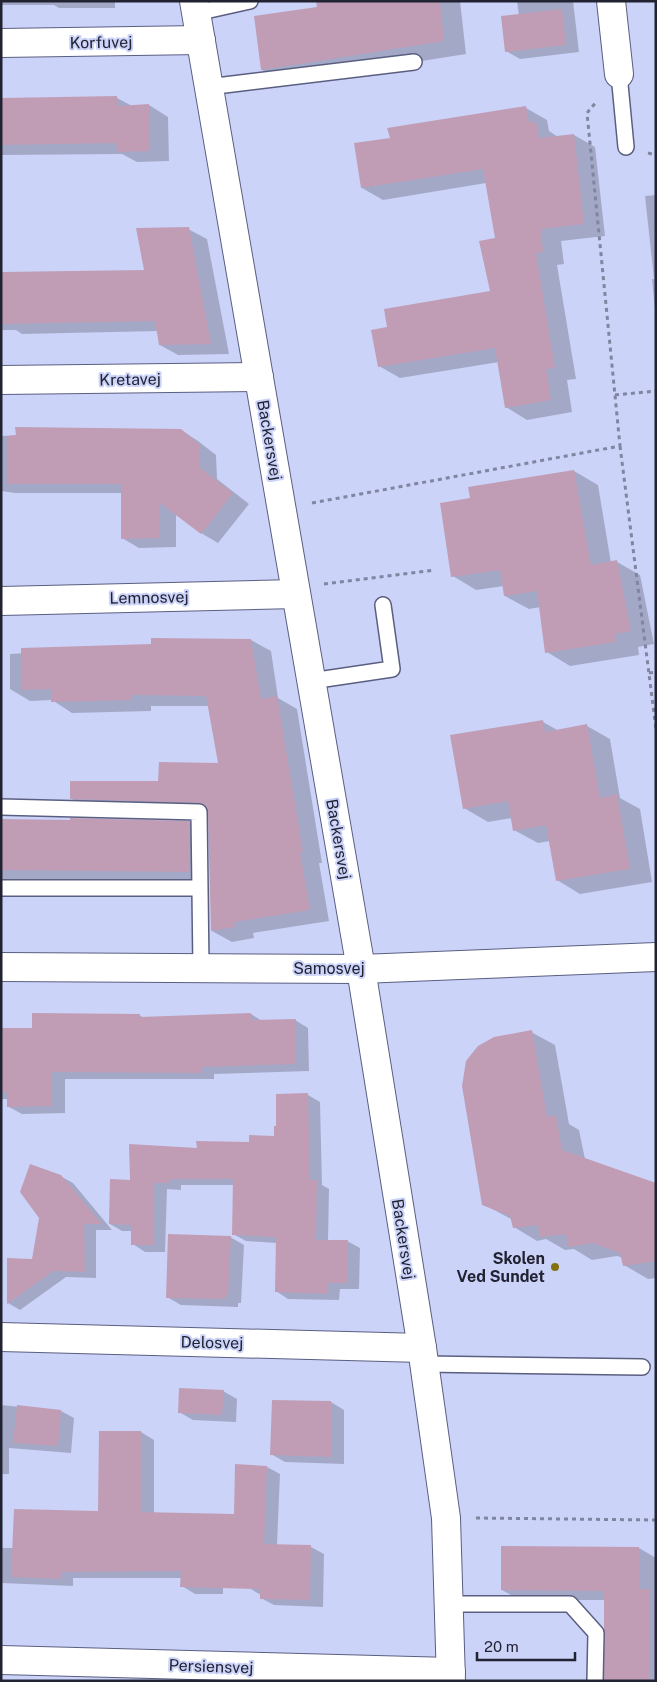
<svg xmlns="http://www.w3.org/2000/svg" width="657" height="1682" font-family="'Public Sans',sans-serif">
<rect width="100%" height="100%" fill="#ccd3f9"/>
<!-- shadow -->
<path fill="#0003" d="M 1,1 L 115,1 L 115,8 L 59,8 L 54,5 L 1,5 Z
M 317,1 L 460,1 L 466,54 L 284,83 L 262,70 L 318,8 Z
M 517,1 L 573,1 L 579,52 L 520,59 L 506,51 L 519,16 Z
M 117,98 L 132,106 L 149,105 L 168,117 L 169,161 L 137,162 L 122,154 L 1,155 L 1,99 Z
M 526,108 L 547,120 L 549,131 L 558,137 L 574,135 L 595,147 L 605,236 L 561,241 L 564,264 L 557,265 L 576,379 L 567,380 L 572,412 L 527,420 L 506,407 L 499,362 L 400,378 L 379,366 L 388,329 L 492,292 L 496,239 L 486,183 L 383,200 L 362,188 L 391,139 Z
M 656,195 L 656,320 L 652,279 L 654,279 L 645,196 Z
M 188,229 L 207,239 L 229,354 L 178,355 L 160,345 L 158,331 L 22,334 L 16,330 L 1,330 L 1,273 L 145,271 Z
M 181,430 L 198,441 L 216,455 L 217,479 L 249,504 L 218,543 L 201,533 L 176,514 L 176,547 L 139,548 L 122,538 L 122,493 L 15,493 L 1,491 L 1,436 Z
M 574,471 L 598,485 L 611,563 L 617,562 L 640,575 L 654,644 L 638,647 L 639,655 L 570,666 L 547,652 L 541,607 L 529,609 L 505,596 L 504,586 L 476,590 L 453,576 L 471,499 Z
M 251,640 L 271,651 L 278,698 L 297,709 L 322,863 L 319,863 L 329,921 L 253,933 L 254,938 L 232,942 L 212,931 L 210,813 L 91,810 L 72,799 L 159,782 L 219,764 L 209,706 L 151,706 L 151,711 L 72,713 L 52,700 L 30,701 L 10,689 L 10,654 Z
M 543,722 L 559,731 L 587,726 L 610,739 L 620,798 L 640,809 L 652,882 L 580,894 L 557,880 L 550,841 L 538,843 L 514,830 L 512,818 L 488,822 L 464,808 Z
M 1,820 L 189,822 L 206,832 L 207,881 L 1,879 Z
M 251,1014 L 262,1021 L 295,1020 L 308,1028 L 309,1071 L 214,1074 L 214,1079 L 65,1079 L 65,1113 L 22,1114 L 9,1107 L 9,1099 L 1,1099 L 1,1030 L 33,1030 L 139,1015 L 144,1018 Z
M 531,1032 L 555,1045 L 569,1124 L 579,1130 L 585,1159 L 656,1184 L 656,1278 L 648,1279 L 624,1265 L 623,1258 L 617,1256 L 592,1260 L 574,1249 L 565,1250 L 546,1239 L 537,1241 L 514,1227 L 513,1220 L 483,1204 Z
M 308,1095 L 320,1102 L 322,1185 L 329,1189 L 328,1241 L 347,1241 L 360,1248 L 359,1289 L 340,1289 L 339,1300 L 288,1299 L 276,1291 L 277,1243 L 246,1241 L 233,1234 L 234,1185 L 181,1185 L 181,1190 L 167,1189 L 165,1252 L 145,1252 L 133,1244 L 132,1231 L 122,1231 L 110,1224 L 131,1181 L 198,1149 L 250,1143 L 276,1137 Z
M 60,1176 L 73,1183 L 112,1230 L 96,1230 L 96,1278 L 66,1277 L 20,1310 L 8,1303 L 50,1231 Z
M 230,1237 L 244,1245 L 241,1303 L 238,1303 L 238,1307 L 181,1305 L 167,1297 Z
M 223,1391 L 237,1399 L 236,1422 L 193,1420 L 179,1412 Z
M 331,1402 L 344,1410 L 344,1464 L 285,1462 L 271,1454 Z
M 1,1405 L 61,1411 L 74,1418 L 71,1453 L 9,1448 L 9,1474 L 1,1474 Z
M 141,1432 L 154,1440 L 154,1514 L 235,1516 L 267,1467 L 280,1474 L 277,1545 L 311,1547 L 324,1554 L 323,1607 L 274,1605 L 261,1598 L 261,1595 L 249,1588 L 223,1581 L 223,1594 L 195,1594 L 182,1586 L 182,1578 L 73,1578 L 73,1586 L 1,1583 L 1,1548 L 14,1548 L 100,1512 Z
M 639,1548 L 656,1558 L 656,1681 L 606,1681 L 605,1600 L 520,1600 L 502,1590 Z"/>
<!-- building -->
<path fill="#c09db5" d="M 316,1 L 440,1 L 444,41 L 261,70 L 254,16 L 317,7 Z
M 562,9 L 566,45 L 505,52 L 501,16 Z
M 117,96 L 118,106 L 149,104 L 150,151 L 117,152 L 116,143 L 1,145 L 1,98 Z
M 526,106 L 529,122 L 536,122 L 539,138 L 574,134 L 584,224 L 541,229 L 543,252 L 536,253 L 555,368 L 546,369 L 551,400 L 505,408 L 495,348 L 378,367 L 371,330 L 387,327 L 384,309 L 490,291 L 479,241 L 495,238 L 483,169 L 361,188 L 354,143 L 390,138 L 387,128 Z
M 189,227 L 211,344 L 159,345 L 155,321 L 2,324 L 1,272 L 144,270 L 136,228 Z
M 15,427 L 181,429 L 199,444 L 200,468 L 233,493 L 201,534 L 160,503 L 160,538 L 121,539 L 121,484 L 8,484 L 7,436 L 16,435 Z
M 574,470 L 591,565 L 617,560 L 631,631 L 615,634 L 616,642 L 545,653 L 537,591 L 504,596 L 500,570 L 451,577 L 440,503 L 470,498 L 468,487 Z
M 151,638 L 251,639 L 261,699 L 277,696 L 303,852 L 300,852 L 310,910 L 234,922 L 235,927 L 211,931 L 208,812 L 204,804 L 199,803 L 70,799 L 70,781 L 158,781 L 159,762 L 218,763 L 206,696 L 131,695 L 131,700 L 51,702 L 51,689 L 21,690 L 21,648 L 151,644 Z
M 543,720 L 545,732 L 587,724 L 600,798 L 617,794 L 630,869 L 556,881 L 546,825 L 513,831 L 508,801 L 463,809 L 450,735 Z
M 70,818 L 190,821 L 190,872 L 1,870 L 1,819 L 70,820 Z
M 32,1013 L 140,1014 L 140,1017 L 251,1013 L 252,1020 L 296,1019 L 296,1064 L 201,1067 L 201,1073 L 52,1072 L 52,1106 L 7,1107 L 7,1092 L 1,1092 L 1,1028 L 32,1028 Z
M 532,1030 L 547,1117 L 556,1115 L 562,1150 L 656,1183 L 656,1261 L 623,1266 L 620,1253 L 593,1243 L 568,1247 L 566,1234 L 540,1237 L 538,1225 L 513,1228 L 510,1216 L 482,1205 L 462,1086 L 466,1061 L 478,1046 L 494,1037 Z
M 308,1093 L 310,1180 L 317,1180 L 316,1240 L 348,1240 L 347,1283 L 328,1283 L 327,1294 L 275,1292 L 276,1237 L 232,1235 L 233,1179 L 169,1179 L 169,1183 L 154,1183 L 153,1245 L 131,1245 L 131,1225 L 109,1224 L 110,1179 L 130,1180 L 129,1144 L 197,1148 L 196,1141 L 249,1142 L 249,1135 L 274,1136 L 274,1126 L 276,1126 L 276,1094 Z
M 30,1164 L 61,1175 L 102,1224 L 84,1224 L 85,1272 L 53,1271 L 7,1304 L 7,1258 L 32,1259 L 39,1218 L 20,1192 Z
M 168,1234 L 231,1236 L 228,1296 L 225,1295 L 225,1299 L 166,1298 Z
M 179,1388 L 224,1390 L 222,1415 L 178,1413 Z
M 272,1400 L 331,1401 L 331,1457 L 270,1455 Z
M 17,1405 L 61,1410 L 58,1446 L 13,1443 Z
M 99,1431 L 141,1431 L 141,1512 L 234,1514 L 235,1464 L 267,1466 L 264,1544 L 311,1545 L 310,1600 L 260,1599 L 260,1589 L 180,1587 L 181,1571 L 61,1572 L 61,1579 L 11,1577 L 14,1509 L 98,1511 Z
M 501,1546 L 639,1547 L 639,1589 L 650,1589 L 650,1681 L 604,1681 L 604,1591 L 501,1590 Z"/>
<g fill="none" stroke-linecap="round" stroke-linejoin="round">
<!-- service casing -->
<g stroke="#5a5f80" stroke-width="18">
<path id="service" d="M 196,13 L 250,1
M 619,74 L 626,147
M 208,87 L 414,62
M 311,681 L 392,669 L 383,605
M 1,807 L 199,812 L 201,968
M 1,888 L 200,888
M 424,1364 L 642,1367
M 448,1604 L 570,1604 L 596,1633 L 595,1681"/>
</g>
<!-- minor casing -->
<g stroke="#5a5f80" stroke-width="30">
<path id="minor" d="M 611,1 L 619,74
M 1,43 L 201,40
M 1,380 L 259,377
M 1,601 L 296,594
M 1,967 L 361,969 L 656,957
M 1,1337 L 422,1348
M 1,1660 L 451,1672"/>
</g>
<!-- tertiary casing -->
<g stroke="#5a5f80" stroke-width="30">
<path id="tertiary" d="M 194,1 L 361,969 L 422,1348 L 446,1518 L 451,1681"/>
</g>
<!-- path -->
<path stroke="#8085a0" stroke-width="3" stroke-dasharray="4 4" stroke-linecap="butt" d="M 648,153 L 656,155
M 615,395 L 656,391
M 620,446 L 656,729
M 312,503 L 620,446 L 587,113 L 597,101
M 324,584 L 435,570
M 649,673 L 656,672
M 476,1518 L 656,1520"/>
<!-- service -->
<use href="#service" stroke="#fff" stroke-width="15"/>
<!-- minor -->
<use href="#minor" stroke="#fff" stroke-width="28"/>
<!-- tertiary -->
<use href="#tertiary" stroke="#fff" stroke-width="28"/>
</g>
<!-- markers -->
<circle fill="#837110" stroke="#ccd3f9" stroke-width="2" cx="555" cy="1267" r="5"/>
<g text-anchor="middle" stroke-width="4" stroke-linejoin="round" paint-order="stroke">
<!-- street labels -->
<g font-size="16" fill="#212332" stroke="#ccd3f9">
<text transform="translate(101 42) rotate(-1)" y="6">Korfuvej</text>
<text transform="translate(130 379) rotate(-1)" y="6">Kretavej</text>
<text transform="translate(270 440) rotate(80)" y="6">Backersvej</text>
<text transform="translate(149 597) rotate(-1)" y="6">Lemnosvej</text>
<text transform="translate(339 839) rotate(80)" y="6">Backersvej</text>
<text x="329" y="974">Samosvej</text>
<text transform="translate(404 1239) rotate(81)" y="6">Backersvej</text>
<text transform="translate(212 1342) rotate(1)" y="6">Delosvej</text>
<text transform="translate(211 1666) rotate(2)" y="6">Persiensvej</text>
</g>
<!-- poi labels -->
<g font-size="16" font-weight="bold" fill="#212332" stroke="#ccd3f9" text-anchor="end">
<text x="545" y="1264">Skolen<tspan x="545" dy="18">Ved Sundet</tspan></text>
</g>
</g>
<!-- border -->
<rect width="657" height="1682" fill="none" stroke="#212332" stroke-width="5"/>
<!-- scale -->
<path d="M477 1652v8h98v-8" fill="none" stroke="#212332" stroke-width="2.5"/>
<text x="484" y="1652" font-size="15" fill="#212332" stroke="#ccd3f9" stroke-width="4" paint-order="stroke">20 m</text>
</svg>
